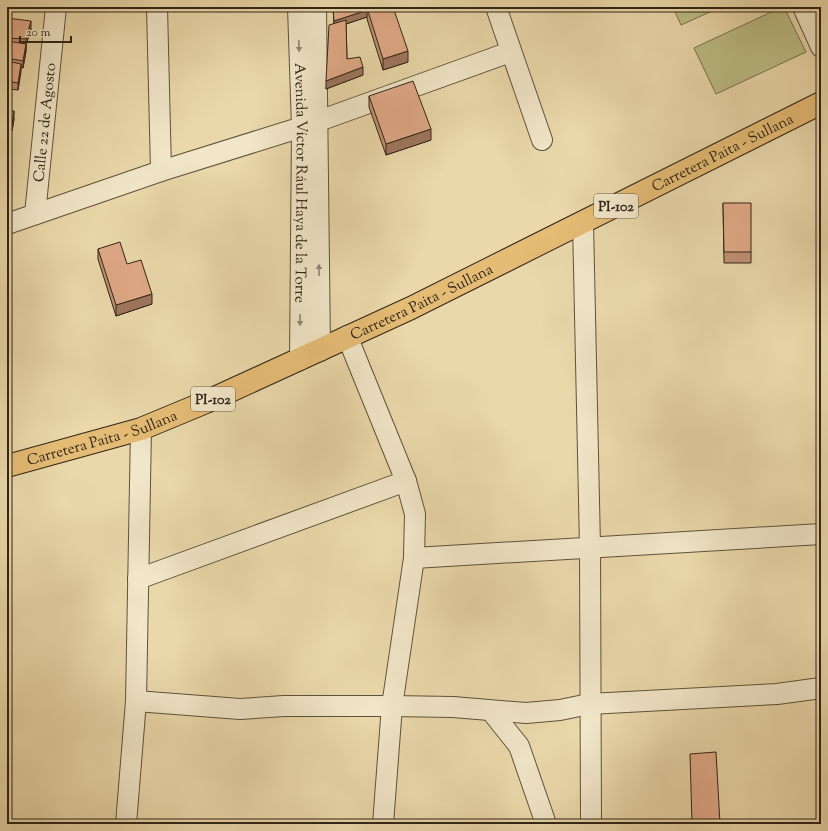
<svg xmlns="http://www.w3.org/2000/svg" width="828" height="831" font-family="'Sorts Mill Goudy',serif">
<rect width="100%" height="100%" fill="#ead8aa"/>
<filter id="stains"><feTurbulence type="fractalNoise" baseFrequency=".005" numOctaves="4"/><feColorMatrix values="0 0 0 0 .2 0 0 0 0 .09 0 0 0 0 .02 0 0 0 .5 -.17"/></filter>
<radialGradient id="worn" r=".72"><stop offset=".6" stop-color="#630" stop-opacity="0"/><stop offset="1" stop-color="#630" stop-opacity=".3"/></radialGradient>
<!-- garden -->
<path fill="#bcbd85" stroke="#76714e" d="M 673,7 L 721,7 L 681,25 Z
M 782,7 L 784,7 L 806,52 L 716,94 L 694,48 Z"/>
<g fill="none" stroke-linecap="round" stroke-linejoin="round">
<!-- street casing -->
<g stroke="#5e523c" stroke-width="22">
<g id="street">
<path d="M 157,7 L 161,171"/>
<path id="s1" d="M 298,7 L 302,127 L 300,360"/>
<path d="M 316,7 L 320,351"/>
<path d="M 496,7 L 542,140"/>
<path d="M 803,7 L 821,47"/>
<path id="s2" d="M 35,214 L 56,7"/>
<path d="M 583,222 L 590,547 L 591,824"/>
<path d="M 7,224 L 161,171 L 302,127 L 510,52"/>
<path d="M 347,336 L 406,481 L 415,514 L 414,558 L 392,706 L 383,824"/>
<path d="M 414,558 L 821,534"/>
<path d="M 138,579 L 406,481"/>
<path d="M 136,701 L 240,709 L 284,706 L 392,706 L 453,707 L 526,713 L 560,710 L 589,704 L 777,694 L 821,688"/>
<path d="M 491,711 L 519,746 L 546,824"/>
<path d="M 126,824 L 136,701 L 141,429"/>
</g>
</g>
<!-- primary casing -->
<g stroke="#302518" stroke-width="24">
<g id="primary">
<path id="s3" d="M 7,466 L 141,429 L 206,402 L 411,308 L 821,103"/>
</g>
</g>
<!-- street -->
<use href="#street" stroke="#f1e6c8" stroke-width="20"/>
<!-- primary -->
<use href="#primary" stroke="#e5bc75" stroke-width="22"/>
</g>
<!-- wall -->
<path fill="#c19174" stroke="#302518" d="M 13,7 L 34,7 L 33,11 Z
M 368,7 L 408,62 L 383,70 L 367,19 L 367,17 L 346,24 L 347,59 L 363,75 L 326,89 L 334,23 L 333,8 Z
M 7,18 L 31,29 L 26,45 L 26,51 L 23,68 L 21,68 L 18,90 L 7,89 Z
M 369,96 L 431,140 L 386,155 L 369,107 Z
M 7,100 L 8,107 L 8,111 L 14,119 L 12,131 L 7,130 Z
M 723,203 L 751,252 L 751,263 L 724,263 Z
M 98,249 L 127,264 L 152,304 L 116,316 L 98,259 Z"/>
<!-- shaded-wall -->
<path fill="#9d765e" stroke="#302518" d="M 367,10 L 367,17 L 334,28 L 334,21 Z
M 31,21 L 31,29 L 26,45 L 26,51 L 23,68 L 23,61 L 26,46 L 26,39 Z
M 408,51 L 408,62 L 383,70 L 383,59 Z
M 21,64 L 21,72 L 18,90 L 18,83 Z
M 363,67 L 363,75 L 326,89 L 326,81 Z
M 14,111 L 14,119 L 12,131 L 12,124 Z
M 431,129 L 431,140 L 386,155 L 386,144 Z
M 11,193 L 11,200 L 7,202 L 7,194 Z
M 152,294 L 152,304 L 116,316 L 116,305 Z"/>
<!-- building -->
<path fill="#e0a987" stroke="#302518" d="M 337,7 L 368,7 L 368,8 L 367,8 L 368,10 L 334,21 L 333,8 Z
M 372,7 L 393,7 L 408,51 L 383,59 L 367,8 Z
M 7,18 L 31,21 L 26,39 L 7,38 Z
M 346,20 L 347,59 L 360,57 L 363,67 L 326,81 L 329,25 Z
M 7,41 L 26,44 L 23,61 L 7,58 Z
M 7,61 L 21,64 L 18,83 L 7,81 Z
M 413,81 L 431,129 L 386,144 L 369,96 Z
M 7,111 L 14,111 L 12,124 L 7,122 Z
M 723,203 L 751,203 L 751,252 L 724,252 Z
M 120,242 L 127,264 L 141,260 L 152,294 L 116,305 L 98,249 Z
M 716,752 L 720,824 L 692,824 L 690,754 Z"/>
<!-- one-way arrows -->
<defs><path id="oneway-solid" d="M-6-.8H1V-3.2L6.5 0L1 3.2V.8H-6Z"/></defs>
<g fill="#908670">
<use href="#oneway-solid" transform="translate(299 46) rotate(88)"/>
<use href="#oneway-solid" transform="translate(319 270) rotate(-91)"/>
<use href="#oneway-solid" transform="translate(300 320) rotate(90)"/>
</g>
<g text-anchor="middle" stroke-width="3.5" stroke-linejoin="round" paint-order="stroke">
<!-- shield labels -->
<g fill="#f1e6c8" stroke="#6a5f4d" stroke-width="1">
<rect x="594" y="194" width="44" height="24" rx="3"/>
<rect x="191" y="387" width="44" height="24" rx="3"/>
</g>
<g font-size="14" font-weight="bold" fill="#302518">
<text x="616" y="211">PI-102</text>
<text x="213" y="404">PI-102</text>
</g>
<!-- street labels -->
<g font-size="15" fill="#302518" stroke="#f1e6c8">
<text dy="5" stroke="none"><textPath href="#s2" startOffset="92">Calle 22 de Agosto</textPath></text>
<text dy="5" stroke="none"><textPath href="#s3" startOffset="783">Carretera Paita - Sullana</textPath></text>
<text dy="5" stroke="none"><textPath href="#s1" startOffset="176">Avenida Víctor Rául Haya de la Torre</textPath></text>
<text dy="5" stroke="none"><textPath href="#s3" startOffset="447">Carretera Paita - Sullana</textPath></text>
<text dy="5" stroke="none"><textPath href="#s3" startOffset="99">Carretera Paita - Sullana</textPath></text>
</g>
</g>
<!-- margin -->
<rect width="828" height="831" fill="none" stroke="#ead8aa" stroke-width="24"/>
<rect x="8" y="8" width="812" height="815" fill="none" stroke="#302518" stroke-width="2"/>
<rect x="12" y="12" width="804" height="807" fill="none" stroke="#302518"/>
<!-- scale -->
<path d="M20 36v6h51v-6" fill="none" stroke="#302518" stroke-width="2"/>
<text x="26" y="36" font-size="12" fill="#302518" stroke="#f1e6c8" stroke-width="3" paint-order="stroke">20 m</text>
<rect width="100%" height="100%" filter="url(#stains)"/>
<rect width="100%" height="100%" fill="url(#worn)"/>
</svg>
